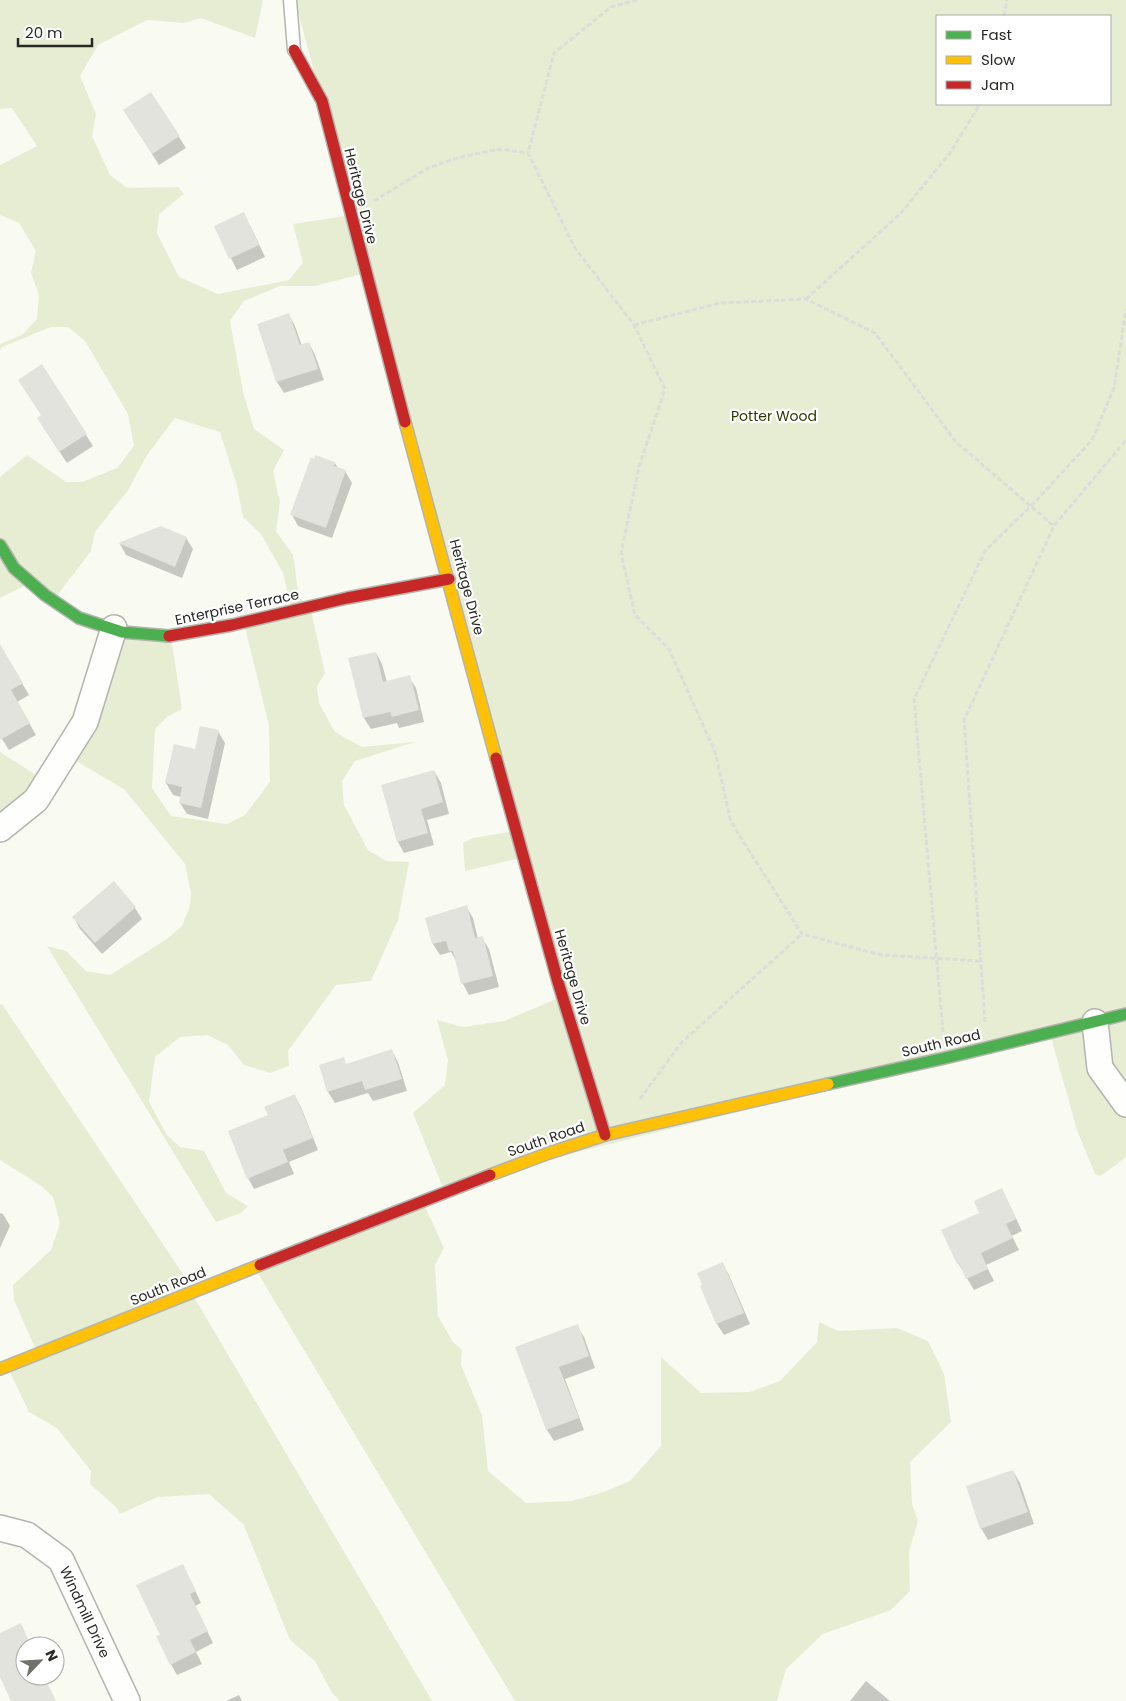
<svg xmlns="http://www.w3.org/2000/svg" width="1126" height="1701" font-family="Poppins,sans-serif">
<rect width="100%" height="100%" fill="#f9faf2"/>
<!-- green -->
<path fill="#e7edd3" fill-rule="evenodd" d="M 0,0 L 263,0 L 255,38 L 201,18 L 184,23 L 147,20 L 98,45 L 80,76 L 96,114 L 92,136 L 110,175 L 127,188 L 178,187 L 184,194 L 159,214 L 157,233 L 179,277 L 218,294 L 289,280 L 303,263 L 293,224 L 352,215 L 295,0 L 1126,0 L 1126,1157 L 1109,1170 L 1100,1176 L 1095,1174 L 1077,1130 L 1050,1034 L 442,1186 L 413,1113 L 445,1085 L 448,1060 L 437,1020 L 463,1027 L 504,1021 L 561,997 L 525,857 L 465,871 L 463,843 L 473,838 L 514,831 L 366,273 L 315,286 L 280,286 L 244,301 L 230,321 L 243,392 L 254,429 L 284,450 L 273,471 L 280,502 L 276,531 L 293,555 L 299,597 L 310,607 L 325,673 L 317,686 L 319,703 L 335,732 L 362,747 L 415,742 L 355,761 L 342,781 L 344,805 L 368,850 L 386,861 L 409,862 L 398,920 L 371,981 L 336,985 L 288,1051 L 289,1066 L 270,1073 L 244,1065 L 228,1045 L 207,1035 L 180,1037 L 155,1057 L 149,1102 L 167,1135 L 180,1147 L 204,1151 L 226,1193 L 248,1206 L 241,1213 L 216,1222 L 47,946 L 66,951 L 86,971 L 110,975 L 167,939 L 182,926 L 190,906 L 191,893 L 185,864 L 124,789 L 69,757 L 113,635 L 171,637 L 182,709 L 167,717 L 155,729 L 152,788 L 171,816 L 227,824 L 245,815 L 270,782 L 269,726 L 244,623 L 291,608 L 283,573 L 261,534 L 243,517 L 237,486 L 220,432 L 175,418 L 147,455 L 128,490 L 95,532 L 91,551 L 56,597 L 30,583 L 0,598 L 0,477 L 27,455 L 66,482 L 82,482 L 117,468 L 134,446 L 128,414 L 85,341 L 68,327 L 51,327 L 2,347 L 0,350 L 0,344 L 22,335 L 37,319 L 39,295 L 31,273 L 36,251 L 19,223 L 0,215 L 0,165 L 37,146 L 12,108 L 0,109 ZM 937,16 L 1110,16 L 1110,104 L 937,104 Z
M 0,752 L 47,782 L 0,829 Z
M 2,1004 L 191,1286 L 194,1297 L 432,1701 L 340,1701 L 332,1693 L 315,1661 L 290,1640 L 244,1525 L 209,1494 L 158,1497 L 120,1514 L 117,1508 L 90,1484 L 91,1471 L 57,1428 L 29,1412 L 6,1364 L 36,1350 L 14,1300 L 13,1285 L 51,1250 L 60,1223 L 53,1197 L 40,1185 L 0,1160 L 0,1005 Z
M 422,1200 L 444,1248 L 435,1265 L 438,1316 L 453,1342 L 462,1350 L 461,1365 L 482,1415 L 488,1471 L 526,1503 L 572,1501 L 604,1492 L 630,1481 L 661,1446 L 661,1357 L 701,1393 L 750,1392 L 780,1381 L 817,1342 L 819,1322 L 838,1331 L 897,1328 L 928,1341 L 944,1374 L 951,1422 L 910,1462 L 912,1504 L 918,1521 L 909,1552 L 910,1591 L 891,1610 L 823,1634 L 786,1669 L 777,1701 L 515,1701 L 256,1270 Z"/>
<!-- shadow -->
<path fill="#0003" d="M 151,93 L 186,148 L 159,165 L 131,121 Z
M 250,225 L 265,257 L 237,270 L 215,227 Z
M 289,315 L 295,326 L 302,346 L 309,343 L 315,355 L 324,380 L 284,393 L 277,382 L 259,324 Z
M 42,366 L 93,446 L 67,463 L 45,430 L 42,416 Z
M 335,463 L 338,468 L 345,471 L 352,483 L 332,538 L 298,526 L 292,515 Z
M 186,538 L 193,549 L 182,578 L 126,555 L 120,544 Z
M 0,646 L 29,695 L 17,702 L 36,735 L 9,750 L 0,736 Z
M 376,653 L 382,664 L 387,682 L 409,677 L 416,688 L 424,722 L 399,728 L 397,723 L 371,729 L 364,718 L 350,659 Z
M 218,731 L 225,743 L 208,819 L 187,814 L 180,803 L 181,797 L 173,795 L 166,783 L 196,751 Z
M 434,771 L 441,783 L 449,814 L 427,820 L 434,845 L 404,853 L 398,842 L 382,785 Z
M 114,883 L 135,908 L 142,919 L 102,954 L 80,929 L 74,918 Z
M 466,906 L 473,918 L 478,939 L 482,938 L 489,949 L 499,987 L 469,995 L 463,984 L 457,962 L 451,952 L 440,955 L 433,944 L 427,919 Z
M 392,1051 L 398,1062 L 407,1091 L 373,1101 L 368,1093 L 335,1103 L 328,1092 L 320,1066 L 343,1059 L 346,1065 Z
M 295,1096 L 301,1107 L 318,1150 L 289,1162 L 294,1174 L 254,1189 L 248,1178 L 269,1116 Z
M 1002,1189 L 1022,1231 L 1012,1236 L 1019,1250 L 986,1265 L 994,1281 L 974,1290 L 958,1263 L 981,1213 Z
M 0,1213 L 3,1214 L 10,1226 L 0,1248 Z
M 723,1264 L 729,1275 L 750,1324 L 724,1335 L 717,1324 L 702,1287 Z
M 577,1326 L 584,1337 L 595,1368 L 565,1379 L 584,1430 L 554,1441 L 547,1430 L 517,1348 Z
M 1013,1471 L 1020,1483 L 1034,1524 L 988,1540 L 981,1528 Z
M 183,1565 L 201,1603 L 195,1606 L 213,1643 L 196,1652 L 202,1664 L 177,1675 L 171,1664 L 162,1635 Z
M 866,1681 L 890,1701 L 850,1701 Z
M 239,1695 L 242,1701 L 226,1701 Z"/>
<!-- building -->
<path fill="#e2e3dd" d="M 151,92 L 180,136 L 152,154 L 123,110 Z
M 244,212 L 259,245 L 229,259 L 214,226 Z
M 289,313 L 300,345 L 309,342 L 318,369 L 276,382 L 257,324 Z
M 42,364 L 87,434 L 59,452 L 37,418 L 41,415 L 18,380 Z
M 315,455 L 335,462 L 334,466 L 346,470 L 326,528 L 290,515 L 311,457 L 314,459 Z
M 161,526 L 187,537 L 175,567 L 118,543 Z
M 0,644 L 23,683 L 11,690 L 30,723 L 0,740 Z
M 376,652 L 383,682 L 410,675 L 419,710 L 392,717 L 390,712 L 363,718 L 348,658 Z
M 200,726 L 219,730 L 201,808 L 179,803 L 182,787 L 165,783 L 174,744 L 195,749 Z
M 434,770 L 443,802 L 421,809 L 428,833 L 397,842 L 381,785 Z
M 114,881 L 136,907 L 95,943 L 72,917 Z
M 467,905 L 475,938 L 483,936 L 493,976 L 461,984 L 453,951 L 449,951 L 446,941 L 432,944 L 425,918 Z
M 392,1049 L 402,1079 L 365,1090 L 362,1081 L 327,1092 L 319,1065 L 344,1057 L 346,1064 Z
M 295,1094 L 313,1138 L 283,1150 L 288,1162 L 247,1179 L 228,1131 L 268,1115 L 264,1107 Z
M 1002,1188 L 1016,1219 L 1006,1224 L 1013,1238 L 981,1253 L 988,1269 L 966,1279 L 959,1263 L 957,1264 L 941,1230 L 979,1213 L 974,1201 Z
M 723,1262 L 744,1313 L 716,1324 L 700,1286 L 702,1285 L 697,1273 Z
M 578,1324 L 589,1356 L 559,1367 L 579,1418 L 546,1430 L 515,1347 Z
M 1013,1470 L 1028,1512 L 980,1529 L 966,1486 Z
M 183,1564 L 196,1591 L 190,1594 L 208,1631 L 190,1640 L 196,1652 L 170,1665 L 156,1636 L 160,1635 L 136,1585 Z
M 21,1623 L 31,1646 L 25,1646 L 25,1676 L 44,1676 L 56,1701 L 11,1701 L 0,1677 L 0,1633 Z"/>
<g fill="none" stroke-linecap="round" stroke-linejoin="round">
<!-- lane casing -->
<g stroke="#b3b4ad" stroke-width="15">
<path id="lane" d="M 290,0 L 294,50"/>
</g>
<!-- street casing -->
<g stroke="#b3b4ad" stroke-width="28">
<path id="street" d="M 0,829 L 36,800 L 85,722 L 114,628
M 1095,1022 L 1100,1068 L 1126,1104
M 0,1528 L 27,1535 L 61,1560 L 127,1701"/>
</g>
<!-- fast casing -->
<g stroke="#b3b4ad" stroke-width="14">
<path id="fast" d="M 0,545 L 14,568 L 45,595 L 79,618 L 122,632 L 169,636
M 828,1084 L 945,1058 L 1126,1014"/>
</g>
<!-- slow casing -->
<g stroke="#b3b4ad" stroke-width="14">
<path id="slow" d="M 405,422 L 496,758
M 490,1175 L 549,1153 L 605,1135 L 828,1084
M 0,1369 L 260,1265"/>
</g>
<!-- jam casing -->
<g stroke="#b3b4ad" stroke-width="14">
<path id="jam" d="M 294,50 L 322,101 L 405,422
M 169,636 L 232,625 L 347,598 L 449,579
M 496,758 L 558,982 L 605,1135
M 260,1265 L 490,1175"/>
</g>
<!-- path -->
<path stroke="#dcdcda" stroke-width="3" stroke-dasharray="5 2.5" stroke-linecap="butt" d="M 637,0 L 611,7 L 554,53 L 528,153 L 575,248 L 634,325 L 665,389 L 639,467 L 621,553 L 635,615 L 669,649 L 715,752 L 731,822 L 802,934 L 881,955 L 981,961
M 1004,16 L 1007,0
M 374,201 L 428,168 L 460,157 L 500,149 L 528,153
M 806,299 L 901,213 L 950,153 L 980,104
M 634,325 L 720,303 L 806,299 L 875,333 L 956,442 L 1054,526
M 985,1022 L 964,720 L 1054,526 L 1126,440
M 943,1032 L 914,699 L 985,551 L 1035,502 L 1092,440 L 1114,388 L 1126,309
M 640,1099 L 681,1043 L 802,934"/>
<!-- lane -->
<use href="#lane" stroke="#fefefd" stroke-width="12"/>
<!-- street -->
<use href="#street" stroke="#fefefd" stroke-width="25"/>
<!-- fast -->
<use href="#fast" stroke="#4caf50" stroke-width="11"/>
<!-- slow -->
<use href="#slow" stroke="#ffc107" stroke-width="11"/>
<!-- jam -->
<use href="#jam" stroke="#c62828" stroke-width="11"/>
</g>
<g text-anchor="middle" stroke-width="4.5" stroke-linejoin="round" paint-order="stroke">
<!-- street labels -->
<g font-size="14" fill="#282924" stroke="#fff">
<text transform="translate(361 196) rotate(76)" y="5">Heritage Drive</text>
<text transform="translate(467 587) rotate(75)" y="5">Heritage Drive</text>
<text transform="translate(237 607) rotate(-12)" y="5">Enterprise Terrace</text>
<text transform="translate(573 977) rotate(74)" y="5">Heritage Drive</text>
<text transform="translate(941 1043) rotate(-13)" y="5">South Road</text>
<text transform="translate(546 1139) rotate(-19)" y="5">South Road</text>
<text transform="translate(168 1286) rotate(-22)" y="5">South Road</text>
<text transform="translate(85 1612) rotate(65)" y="5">Windmill Drive</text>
</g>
<!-- park labels -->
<g font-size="14" fill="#303801" stroke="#fff">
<text x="774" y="421">Potter Wood</text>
</g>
</g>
<!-- legend -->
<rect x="936" y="15" width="175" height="90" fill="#ffffff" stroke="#a9a9a7"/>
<rect x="946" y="31" width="25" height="8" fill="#4caf50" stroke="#a9a9a7"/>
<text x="981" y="40" font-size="15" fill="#282924">Fast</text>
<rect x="946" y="56" width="25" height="8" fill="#ffc107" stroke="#a9a9a7"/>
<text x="981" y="65" font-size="15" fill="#282924">Slow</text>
<rect x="946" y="81" width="25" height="8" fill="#c62828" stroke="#a9a9a7"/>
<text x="981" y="90" font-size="15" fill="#282924">Jam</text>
<!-- north arrow -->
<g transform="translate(40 1661) rotate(65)"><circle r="24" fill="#ffffff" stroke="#a9a9a7"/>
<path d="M0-4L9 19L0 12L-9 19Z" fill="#71726c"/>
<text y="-8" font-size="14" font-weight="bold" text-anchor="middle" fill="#282924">N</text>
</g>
<!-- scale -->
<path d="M18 38v8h74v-8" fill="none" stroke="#282924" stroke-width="2.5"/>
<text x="25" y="38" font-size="15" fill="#282924" stroke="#ffffff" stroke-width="4" paint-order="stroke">20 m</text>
</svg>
